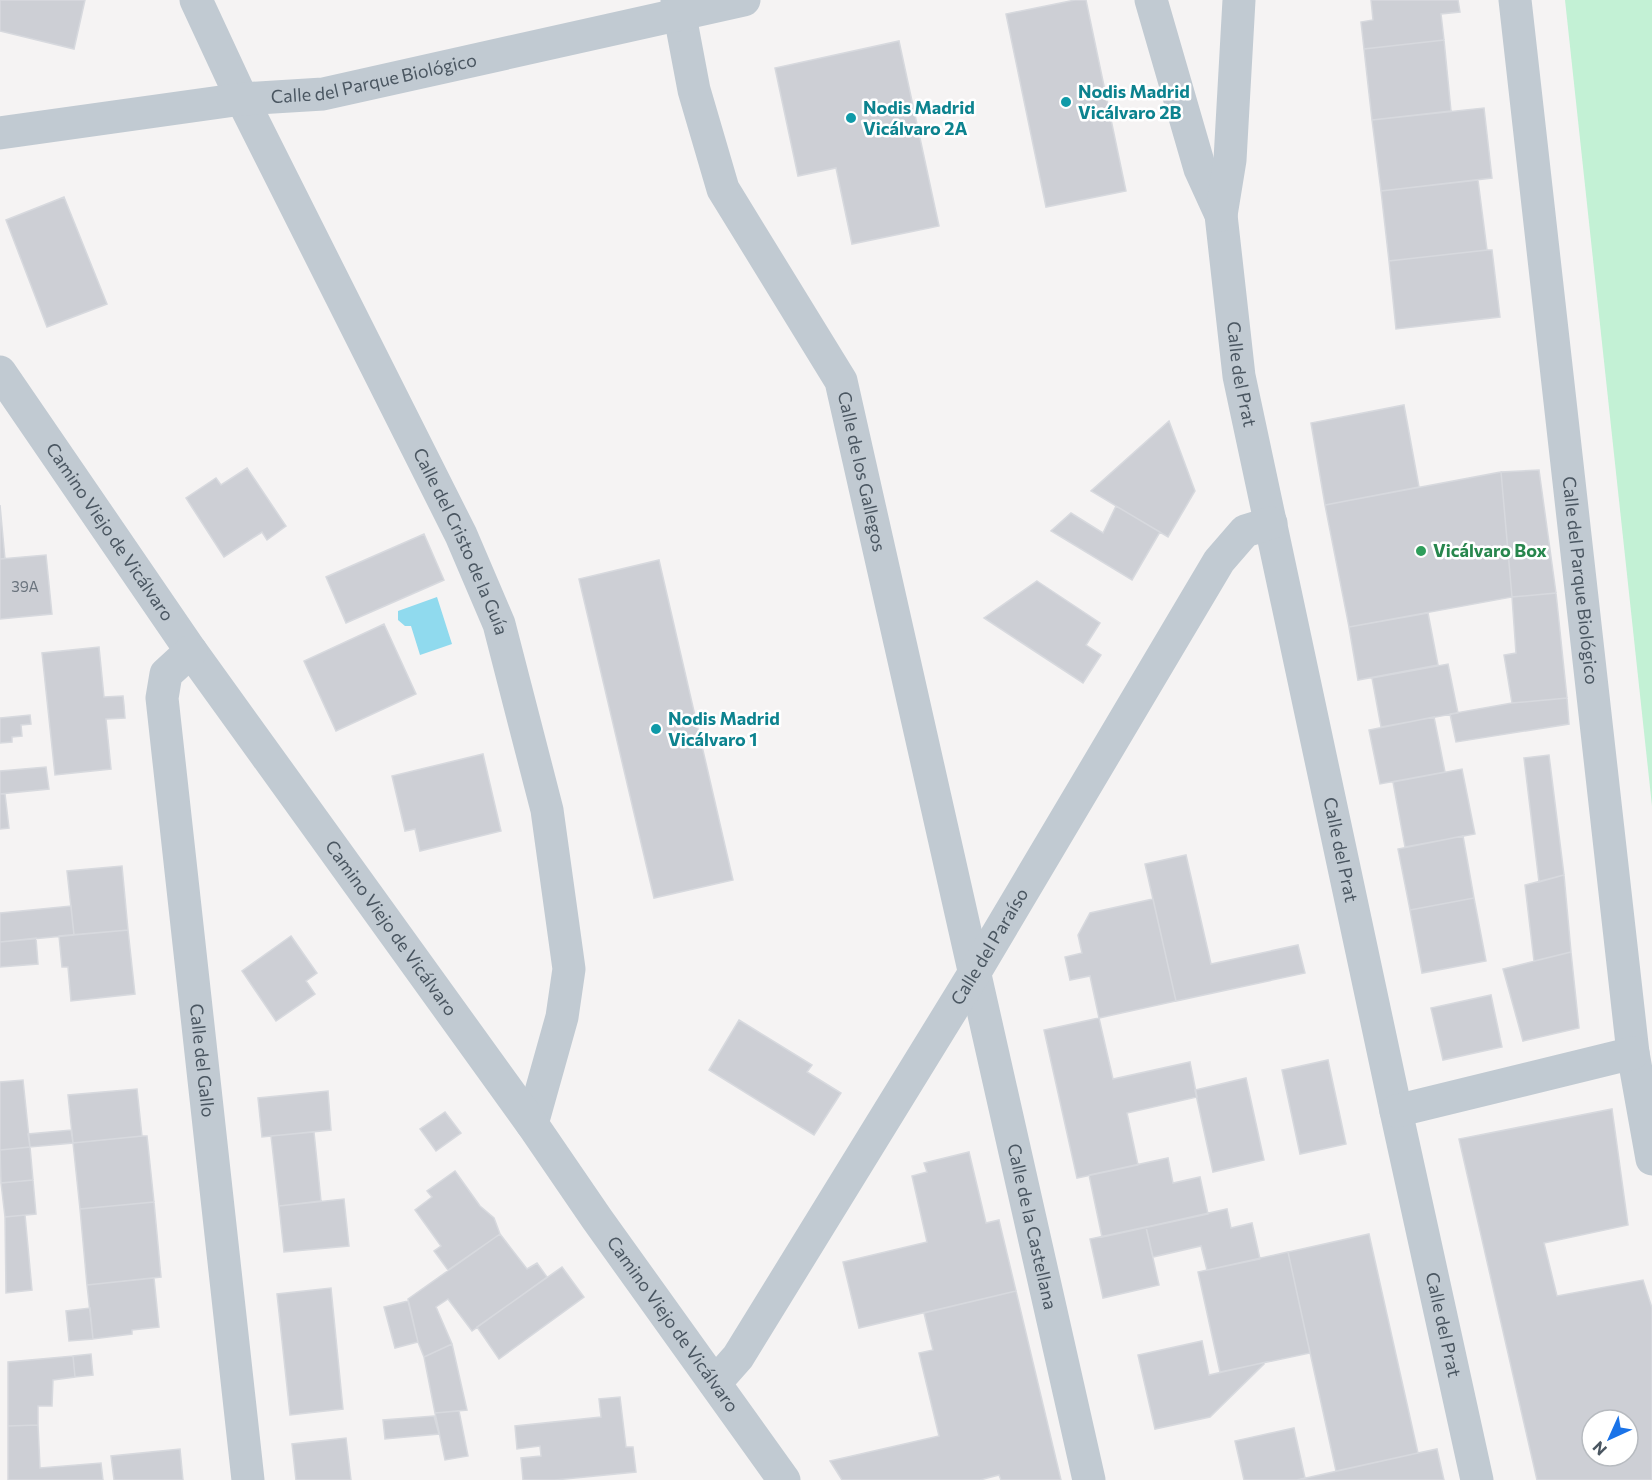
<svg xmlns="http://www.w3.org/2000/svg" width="1652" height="1480" font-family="Commissioner,sans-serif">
<rect width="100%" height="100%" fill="#f5f3f3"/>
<!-- green -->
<path fill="#c3f1d5" d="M 1565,0 L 1652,0 L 1652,806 Z"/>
<!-- water -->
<path fill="#90daee" d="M 437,597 L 452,644 L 420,655 L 411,626 L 405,626 L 398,620 L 398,611 Z"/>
<!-- building -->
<path fill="#cdcfd5" stroke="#d7d9de" stroke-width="1.5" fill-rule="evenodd" d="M 0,0 L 85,0 L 74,49 L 0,31 Z
M 1075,0 L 1086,0 L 1126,191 L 1046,207 L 1006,14 Z
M 1371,0 L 1458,0 L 1460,12 L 1441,14 L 1444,40 L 1364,49 L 1361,22 L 1373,20 Z
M 1444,40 L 1451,111 L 1372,120 L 1364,49 Z
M 899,41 L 939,226 L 852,244 L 836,168 L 798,176 L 775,68 Z
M 1484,108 L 1492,178 L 1381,191 L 1372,120 Z
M 1478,180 L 1487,250 L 1389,261 L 1381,191 Z
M 64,197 L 107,304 L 47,327 L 6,220 Z
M 1487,250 L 1492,250 L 1500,317 L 1396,329 L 1389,261 Z
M 1404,405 L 1419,487 L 1325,505 L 1311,423 Z
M 1169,421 L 1195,491 L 1168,537 L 1091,491 Z
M 247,468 L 286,526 L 267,540 L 262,532 L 224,557 L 186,498 L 216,478 L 221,485 Z
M 1539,470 L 1556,593 L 1512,597 L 1501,472 Z
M 1501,472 L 1512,597 L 1349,627 L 1325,505 Z
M 0,505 L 5,559 L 0,559 Z
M 1116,506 L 1160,532 L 1132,580 L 1051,531 L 1071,513 L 1103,533 Z
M 424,534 L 444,580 L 346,623 L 326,577 Z
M 46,555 L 52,614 L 0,619 L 0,559 Z
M 659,560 L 733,880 L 654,898 L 579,579 Z
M 1037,581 L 1100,623 L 1086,645 L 1101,655 L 1083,683 L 984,618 Z
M 1556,593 L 1567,698 L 1512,703 L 1504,655 L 1516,653 L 1512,597 Z
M 1428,613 L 1438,665 L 1358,680 L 1349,627 Z
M 384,624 L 416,694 L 336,731 L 304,661 Z
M 99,647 L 104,697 L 123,696 L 124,705 L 125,718 L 106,719 L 111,769 L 55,775 L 42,653 Z
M 1448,664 L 1458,713 L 1381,727 L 1372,678 Z
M 1567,698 L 1569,724 L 1456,742 L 1450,714 L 1512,703 Z
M 30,715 L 31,724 L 21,725 L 22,736 L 12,737 L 12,742 L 0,743 L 0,718 Z
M 1434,717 L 1445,772 L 1380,784 L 1369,730 Z
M 483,754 L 501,831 L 420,851 L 415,829 L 405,831 L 392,776 Z
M 1549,755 L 1564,875 L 1539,882 L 1524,758 Z
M 46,767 L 49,789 L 0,794 L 0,771 Z
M 1462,769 L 1475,834 L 1405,847 L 1393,782 Z
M 0,794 L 5,794 L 9,828 L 0,829 Z
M 1463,836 L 1474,898 L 1410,910 L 1398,849 Z
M 1186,855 L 1211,964 L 1298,945 L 1305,973 L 1176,1001 L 1145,864 Z
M 122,866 L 128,930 L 74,935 L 67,871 Z
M 1564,875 L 1571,952 L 1534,961 L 1525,885 Z
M 1474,898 L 1486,961 L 1422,973 L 1410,910 Z
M 1153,899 L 1176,1001 L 1099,1018 L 1090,976 L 1070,980 L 1065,957 L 1082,953 L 1078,935 L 1090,913 Z
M 71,906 L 74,935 L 0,942 L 0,913 Z
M 128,930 L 135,994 L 71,1001 L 68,967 L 62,967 L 59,936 Z
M 291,936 L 317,973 L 306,981 L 315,994 L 276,1021 L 242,971 Z
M 36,938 L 38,964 L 0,967 L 0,942 Z
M 1571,952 L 1579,1028 L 1523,1041 L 1503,969 Z
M 1491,995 L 1502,1047 L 1443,1060 L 1431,1008 Z
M 1099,1018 L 1113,1079 L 1190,1062 L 1197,1097 L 1127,1113 L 1138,1165 L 1077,1178 L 1044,1030 Z
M 739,1020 L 812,1065 L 807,1072 L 841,1093 L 814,1135 L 709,1070 Z
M 1328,1060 L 1346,1144 L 1300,1154 L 1282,1070 Z
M 1246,1078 L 1264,1160 L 1213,1172 L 1195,1090 Z
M 23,1080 L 30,1147 L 0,1150 L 0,1082 Z
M 137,1089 L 142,1136 L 73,1143 L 68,1095 Z
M 328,1091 L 331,1130 L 262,1137 L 258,1098 Z
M 1612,1109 L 1628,1225 L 1544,1243 L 1557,1296 L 1643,1280 L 1652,1308 L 1652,1480 L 1537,1480 L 1459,1139 ZM 1592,1420 L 1628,1420 L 1628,1456 L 1592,1456 Z
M 445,1112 L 461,1133 L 436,1151 L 420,1129 Z
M 71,1130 L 73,1143 L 30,1147 L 28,1134 Z
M 314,1132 L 321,1201 L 279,1206 L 271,1136 Z
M 142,1136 L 147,1136 L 154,1202 L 80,1209 L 73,1143 Z
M 30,1147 L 33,1180 L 1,1183 L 0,1150 Z
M 969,1152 L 986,1223 L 999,1220 L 1016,1291 L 859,1328 L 843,1262 L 927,1242 L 912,1176 L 927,1172 L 924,1163 Z
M 1168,1158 L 1173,1183 L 1200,1177 L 1208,1214 L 1102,1237 L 1089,1175 Z
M 455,1171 L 480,1206 L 494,1218 L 500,1234 L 448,1270 L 434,1251 L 441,1246 L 415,1210 L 432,1197 L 427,1191 Z
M 33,1180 L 36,1214 L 5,1217 L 1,1183 Z
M 344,1199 L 349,1246 L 284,1252 L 279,1206 Z
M 154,1202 L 161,1277 L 87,1285 L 80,1209 Z
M 1227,1209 L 1231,1228 L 1252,1223 L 1260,1259 L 1207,1270 L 1201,1246 L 1153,1257 L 1146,1227 Z
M 25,1215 L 32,1290 L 6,1293 L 5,1217 Z
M 1146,1227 L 1159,1285 L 1103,1298 L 1090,1239 Z
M 500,1234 L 527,1269 L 537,1263 L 547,1277 L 472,1331 L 448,1299 L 436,1307 L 452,1344 L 424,1357 L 418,1342 L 408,1299 Z
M 1369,1234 L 1418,1453 L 1336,1471 L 1288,1252 Z
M 1288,1252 L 1310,1353 L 1220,1372 L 1198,1272 Z
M 562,1267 L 584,1297 L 499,1359 L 477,1327 Z
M 154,1278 L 159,1327 L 132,1330 L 132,1334 L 93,1339 L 87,1285 Z
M 331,1288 L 343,1409 L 290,1415 L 277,1294 Z
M 1016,1291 L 1061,1480 L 1001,1480 L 999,1475 L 980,1480 L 842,1480 L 830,1461 L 939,1436 L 919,1353 L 933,1350 L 924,1313 Z
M 408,1301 L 418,1342 L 395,1348 L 384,1307 Z
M 90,1308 L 93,1339 L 69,1341 L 66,1311 Z
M 1202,1341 L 1209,1375 L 1266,1362 L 1210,1417 L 1155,1429 L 1138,1355 Z
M 452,1344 L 467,1410 L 435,1413 L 424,1357 Z
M 91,1354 L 93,1375 L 75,1377 L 73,1356 Z
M 73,1356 L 75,1377 L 53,1380 L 52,1406 L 38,1406 L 38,1425 L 8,1426 L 8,1362 Z
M 620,1397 L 626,1447 L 633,1447 L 636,1472 L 555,1480 L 523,1480 L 521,1458 L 541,1456 L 540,1446 L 517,1449 L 515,1426 L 601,1417 L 599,1399 Z
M 459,1411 L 468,1456 L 445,1460 L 435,1413 Z
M 434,1416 L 439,1434 L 385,1439 L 383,1420 Z
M 38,1425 L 40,1468 L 101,1463 L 103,1480 L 8,1480 L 8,1426 Z
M 1294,1428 L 1305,1478 L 1297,1480 L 1244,1480 L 1235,1441 Z
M 346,1438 L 351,1480 L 296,1480 L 292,1444 Z
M 180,1449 L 183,1480 L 114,1480 L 111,1456 Z
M 1437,1449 L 1444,1480 L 1297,1480 L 1418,1453 Z"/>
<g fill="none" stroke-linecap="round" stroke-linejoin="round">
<!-- minor -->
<g stroke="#c1cad2" stroke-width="33">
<path id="s1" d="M 196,0 L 242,99 L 461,535 L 499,624 L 547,810 L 569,969 L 562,1017 L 532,1124"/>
<path id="s2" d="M 677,0 L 694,90 L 723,189 L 841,381 L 1089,1480"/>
<path id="s3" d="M 1151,0 L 1200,169 L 1221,215 L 1239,376 L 1396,1111 L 1477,1480"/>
<path id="s4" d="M 1515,0 L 1633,1053 L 1652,1159"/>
<path id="s5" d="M 0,133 L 242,99 L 323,94 L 744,0"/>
<path d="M 1221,215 L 1230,160 L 1239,0"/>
<path id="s6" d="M 0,372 L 191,651 L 532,1124 L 597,1219 L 784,1480"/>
<path id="s7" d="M 191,651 L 166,674 L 162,698 L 248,1480"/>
<path d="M 1396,1111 L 1633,1053"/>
<path id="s8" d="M 715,1383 L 738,1357 L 975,972 L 1219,561 L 1245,531 L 1271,523"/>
</g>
</g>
<!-- markers -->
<g fill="#0f9aa8" stroke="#fff" stroke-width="2">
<circle cx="1066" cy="102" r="6"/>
<circle cx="851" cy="118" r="6"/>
<circle cx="656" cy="729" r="6"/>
</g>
<circle fill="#2e9e5b" stroke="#fff" stroke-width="2" cx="1421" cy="551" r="6"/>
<g text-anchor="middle" stroke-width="5" stroke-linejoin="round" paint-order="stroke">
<!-- number labels -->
<g font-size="15" fill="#6b747e">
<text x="25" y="592">39A</text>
</g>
<!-- street labels -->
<g font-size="18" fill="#4a5661" stroke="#fff">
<text dy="6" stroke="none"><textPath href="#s5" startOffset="378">Calle del Parque Biológico</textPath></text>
<text dy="6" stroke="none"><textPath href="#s3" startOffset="387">Calle del Prat</textPath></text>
<text dy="6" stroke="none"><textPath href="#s2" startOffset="513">Calle de los Gallegos</textPath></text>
<text dy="6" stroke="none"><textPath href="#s6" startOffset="194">Camino Viejo de Vicálvaro</textPath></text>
<text dy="6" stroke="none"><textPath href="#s1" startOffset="603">Calle del Cristo de la Guía</textPath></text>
<text dy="6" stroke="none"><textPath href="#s4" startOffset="584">Calle del Parque Biológico</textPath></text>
<text dy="6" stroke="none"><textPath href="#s3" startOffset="873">Calle del Prat</textPath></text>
<text dy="6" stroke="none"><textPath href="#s6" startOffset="680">Camino Viejo de Vicálvaro</textPath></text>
<text dy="6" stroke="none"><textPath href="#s8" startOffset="516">Calle del Paraíso</textPath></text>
<text dy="6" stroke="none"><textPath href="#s7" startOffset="423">Calle del Gallo</textPath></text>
<text dy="6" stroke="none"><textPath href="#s2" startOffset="1287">Calle de la Castellana</textPath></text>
<text dy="6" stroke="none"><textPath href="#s6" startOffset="1166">Camino Viejo de Vicálvaro</textPath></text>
<text dy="6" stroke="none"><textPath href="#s3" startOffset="1359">Calle del Prat</textPath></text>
</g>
<!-- culture labels -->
<g font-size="18" font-weight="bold" fill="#0d838f" stroke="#fff" text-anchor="start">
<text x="1078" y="98">Nodis Madrid<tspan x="1078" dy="21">Vicálvaro 2B</tspan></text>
<text x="863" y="114">Nodis Madrid<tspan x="863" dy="21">Vicálvaro 2A</tspan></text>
<text x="668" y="725">Nodis Madrid<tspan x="668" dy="21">Vicálvaro 1</tspan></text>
</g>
<!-- leisure labels -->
<g font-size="18" font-weight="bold" fill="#27864d" stroke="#fff" text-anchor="start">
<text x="1433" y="557">Vicálvaro Box</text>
</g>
</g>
<!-- north arrow -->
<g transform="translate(1610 1438) rotate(225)"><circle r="28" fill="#ffffff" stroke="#b7bbc0" stroke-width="1.5"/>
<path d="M0-4.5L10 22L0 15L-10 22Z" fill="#1a73e8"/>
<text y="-9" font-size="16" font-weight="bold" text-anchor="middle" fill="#4a5661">N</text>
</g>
</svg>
